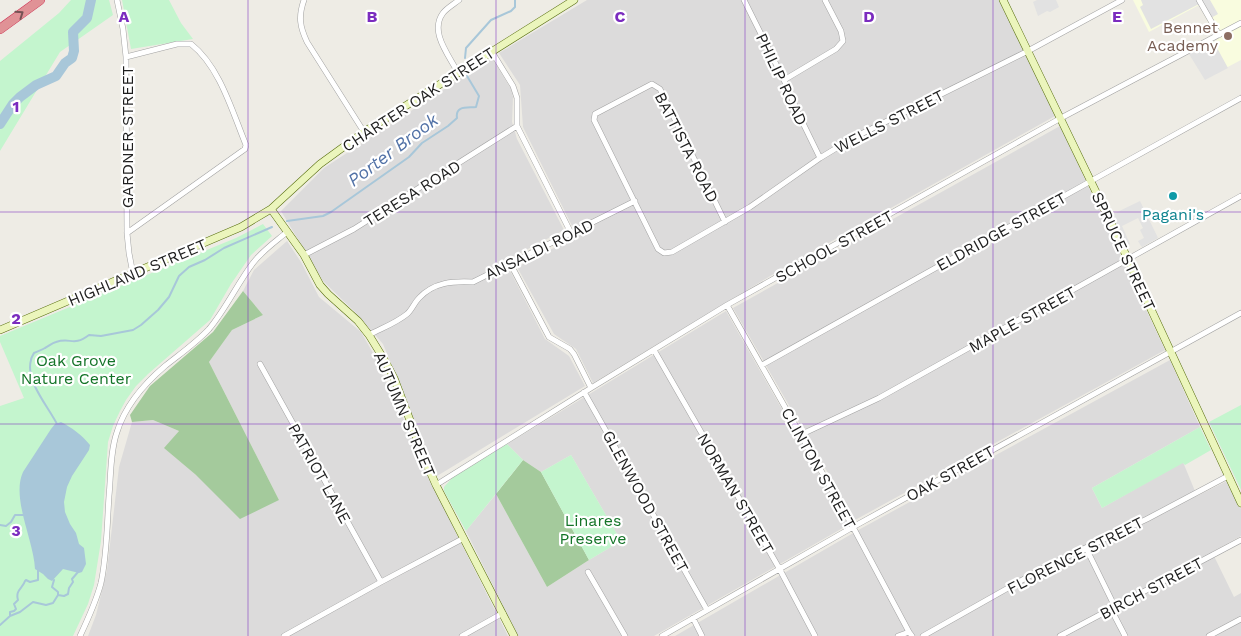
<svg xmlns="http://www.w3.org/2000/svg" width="1241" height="636" font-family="'Work Sans',sans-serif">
<rect width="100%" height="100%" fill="#eeece5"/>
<!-- residential -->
<path fill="#dcdbdb" d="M 587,0 L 999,0 L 1055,116 L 782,269 L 593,383 L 576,349 L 554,334 L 517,267 L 577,236 L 523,127 L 520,85 L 499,53 Z
M 492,58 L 511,89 L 513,97 L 512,122 L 517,139 L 564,230 L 505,261 L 545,339 L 569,356 L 585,386 L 437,476 L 383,344 L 355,312 L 323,281 L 281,211 L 324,168 L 455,82 Z
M 1060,126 L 1165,350 L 855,520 L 733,308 Z
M 287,241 L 301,262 L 319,297 L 361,332 L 373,353 L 457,535 L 508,636 L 88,636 L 96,615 L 107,570 L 119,467 L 132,422 L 153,420 L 179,431 L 165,448 L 196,475 L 279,500 L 209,362 L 232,330 L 263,315 L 243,291 L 254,270 Z
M 726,311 L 848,525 L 654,636 L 518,636 L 466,531 L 496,494 L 547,587 L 589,560 L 621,541 L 571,455 L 541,472 L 523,460 L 507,444 Z
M 1170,360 L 1200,427 L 1092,488 L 1102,508 L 1183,462 L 1197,496 L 1227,481 L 1241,509 L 1241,536 L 1212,552 L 1234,597 L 1241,593 L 1241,636 L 675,636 L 862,528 Z"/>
<!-- education -->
<path fill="#f9fcdf" d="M 1133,0 L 1241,0 L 1241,60 L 1205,79 L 1192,54 L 1217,40 L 1199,5 L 1149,32 Z"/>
<!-- forest -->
<path fill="#a4ca9c" d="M 243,291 L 263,315 L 232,330 L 209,362 L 279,500 L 240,519 L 196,475 L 164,448 L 179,431 L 153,420 L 132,422 L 130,415 L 150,386 L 213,332 Z
M 523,460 L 541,472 L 589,560 L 547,587 L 496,494 Z"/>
<!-- park -->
<path fill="#c4f5ce" d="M 71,0 L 109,0 L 113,15 L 60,52 L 0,151 L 0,61 L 59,13 Z
M 122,0 L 169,0 L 181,23 L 193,39 L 131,49 Z
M 263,224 L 272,236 L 251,255 L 231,284 L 210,320 L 148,374 L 136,386 L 126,400 L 120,411 L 113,426 L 108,442 L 101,541 L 94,585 L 88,604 L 73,636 L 0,636 L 0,406 L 24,398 L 0,342 L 0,336 L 214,247 L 236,238 Z
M 1241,405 L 1241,490 L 1209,422 Z
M 1200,427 L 1211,450 L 1185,465 L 1183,463 L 1102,508 L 1092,488 Z
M 507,444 L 523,460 L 466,531 L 444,491 L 444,487 L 453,477 Z
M 571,455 L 621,541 L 589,560 L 541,472 Z"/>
<!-- parking -->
<path fill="#e2e2e2" d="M 1037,0 L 1056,0 L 1059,7 L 1050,12 L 1047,11 L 1038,16 L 1033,2 Z
M 1141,0 L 1210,0 L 1218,14 L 1209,19 L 1201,5 L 1197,5 L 1151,29 L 1140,7 L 1143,5 Z
M 1210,42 L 1216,46 L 1228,68 L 1205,80 L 1189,54 Z
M 1140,201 L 1158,238 L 1142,247 L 1141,246 L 1138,241 L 1144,238 L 1140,230 L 1143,228 L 1138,218 L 1122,226 L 1130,244 L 1126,246 L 1111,215 Z"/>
<!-- water -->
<path fill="#a8c7d9" d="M 61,422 C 71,427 83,436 90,445 L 89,450 L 72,476 L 67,487 L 64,502 L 65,512 L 70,524 L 76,533 L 79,544 L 84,548 L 86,564 L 82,572 L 79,573 L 63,569 L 52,581 L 48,579 L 43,574 L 35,569 C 34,541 11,498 23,472 L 51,429 L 55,424 Z"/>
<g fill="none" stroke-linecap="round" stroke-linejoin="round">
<!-- stream -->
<path stroke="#a8c7d9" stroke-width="2" d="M 465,58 L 466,48 L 491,20 L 511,11 L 515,7 L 515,0
M 287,221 L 323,216 L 331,212 L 409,157 L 422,143 L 448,126 L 457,118 C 455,105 468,108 476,107 L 479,96 L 467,76
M 57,424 C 48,406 25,381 31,360 C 31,358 33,355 34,353 C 38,351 42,350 45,348 C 49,346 52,343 56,342 C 71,337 73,347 89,335 L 101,336 L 133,330 L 141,325 L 158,310 L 169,297 L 179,276 L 189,267 L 205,260 L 224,248 L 272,227
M 0,525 L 6,526 L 11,522 L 15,515 L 24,515
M 58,595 L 64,596 L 68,594 L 69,588 L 73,582 L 72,579 L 78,572
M 10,616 L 10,612 L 14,611 L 16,609 L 14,604 L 18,600 C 15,590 23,588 25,581 L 26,580 L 30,582 L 38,580 L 38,570
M 0,625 L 10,616 L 20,612 L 33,602 L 46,605 L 53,603 L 58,595 L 58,592 L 52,587 L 54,580"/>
<!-- river -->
<path stroke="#a8c7d9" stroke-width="10" d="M 0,124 L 13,104 L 20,97 L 36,85 L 56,76 L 65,63 L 72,58 L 74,51 L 73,32 L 87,18 L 91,0"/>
<!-- street casing -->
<g stroke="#a2a2a2" stroke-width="6">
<path id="street" d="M 117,0 L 123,29 L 126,57 L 127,233 L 129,253 L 133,274
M 304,0 C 298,17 300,27 307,42 L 364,132
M 744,0 L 784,80 L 798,113 L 820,158
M 1199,0 L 1219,35
M 492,52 L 513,86 L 517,98 L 517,126 L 571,233
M 126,57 L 177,44 L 191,44 C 220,67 232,111 246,145 L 245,149 L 127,233
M 458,73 C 449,55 429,32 443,13 C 447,8 454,4 459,0
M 784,80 L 836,49 L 843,41 L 841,31 L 825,0
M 725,222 L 660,89 L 652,84 L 595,114 L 594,120 L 658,249 L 664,253 L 672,252 L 750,207 L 820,158 L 853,138 L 1028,51 L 1122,0
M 304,255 L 354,229 L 517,126
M 510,263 L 549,337 L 570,349 L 574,354 L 591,388
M 727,305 L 853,527 L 909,632
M 369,335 C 382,328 396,323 407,314 C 412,310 414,303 419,298 C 434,282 453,281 473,282 L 635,201
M 654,350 L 779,568 L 815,636
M 260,364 L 381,582
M 762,365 L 1091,181 L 1241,98
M 584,392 L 707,610
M 800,435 L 879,398 L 1241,196
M 436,485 L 591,388 L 727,305 L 1061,118 L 1241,23
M 1086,548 L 1115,607
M 588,572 L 625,636
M 1111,609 L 1125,636
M 693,618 L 702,636
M 80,636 C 88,619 96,602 101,583 C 107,555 107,525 109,496 C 111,476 110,452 117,432 C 125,406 145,383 165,366 C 180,354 196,343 209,329 C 226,309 237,284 253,263 C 262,251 275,242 287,232
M 284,636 L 381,582 L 464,538
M 462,636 L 503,613
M 662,636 L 853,527 L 1241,313
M 898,636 L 909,632 L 912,636
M 923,636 L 1047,566 L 1147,519 L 1228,476
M 1060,636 L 1241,540
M 1209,636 L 1241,619"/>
</g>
<!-- secondary casing -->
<g stroke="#566d0d" stroke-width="8">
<path id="secondary" d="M 1003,0 L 1111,223 L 1241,503
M 271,209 L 304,255 L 320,285 L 328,294 L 358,321 L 369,335 L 385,361 L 394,378 L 425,460 L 436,485 L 514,636
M 0,330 L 241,227 L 271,209 L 320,164 L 364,132 L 574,0"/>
</g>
<!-- highway casing -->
<g stroke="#cd3153" stroke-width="10">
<path id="highway" d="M 0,29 L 40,0"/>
</g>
<!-- street -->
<use href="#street" stroke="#fff" stroke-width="5"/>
<!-- secondary -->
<use href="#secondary" stroke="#ebf5bc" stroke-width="7"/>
<!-- highway -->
<use href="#highway" stroke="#e09296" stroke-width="9"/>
</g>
<!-- one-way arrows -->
<defs><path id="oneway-chevron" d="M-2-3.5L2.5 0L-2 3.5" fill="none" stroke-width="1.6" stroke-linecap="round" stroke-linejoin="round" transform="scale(1.25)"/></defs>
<use stroke="#755254" href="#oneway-chevron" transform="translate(20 14) rotate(-35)"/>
<!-- grid -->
<path fill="none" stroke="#7b2cbf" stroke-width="1" stroke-opacity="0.55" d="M 248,0 L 248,636M 496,0 L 496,636M 745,0 L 745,636M 993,0 L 993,636M 0,212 L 1241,212M 0,424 L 1241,424"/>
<!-- markers -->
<circle fill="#8d6e63" stroke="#fff" stroke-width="2" cx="1228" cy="36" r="5"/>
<circle fill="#0f9aa8" stroke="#fff" stroke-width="2" cx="1173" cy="196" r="5"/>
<g text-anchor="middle" stroke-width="4.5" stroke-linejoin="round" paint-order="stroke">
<!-- education labels -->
<g font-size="16" fill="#785e54" stroke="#fff" text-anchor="end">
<text x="1218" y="33">Bennet<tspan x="1218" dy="18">Academy</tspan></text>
</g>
<!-- street labels -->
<g font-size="16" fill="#1e1e1e" stroke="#fff">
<text transform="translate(782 79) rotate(65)" y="6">PHILIP ROAD</text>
<text transform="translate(418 99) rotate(-33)" y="6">CHARTER OAK STREET</text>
<text transform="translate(889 121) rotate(-27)" y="6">WELLS STREET</text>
<text transform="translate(127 137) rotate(-90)" y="6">GARDNER STREET</text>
<text transform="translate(687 147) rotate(63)" y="6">BATTISTA ROAD</text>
<text transform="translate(412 193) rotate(-32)" y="6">TERESA ROAD</text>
<text transform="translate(1001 231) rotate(-29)" y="6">ELDRIDGE STREET</text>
<text transform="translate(834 246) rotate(-29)" y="6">SCHOOL STREET</text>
<text transform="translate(539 249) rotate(-26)" y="6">ANSALDI ROAD</text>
<text transform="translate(1124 251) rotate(65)" y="6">SPRUCE STREET</text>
<text transform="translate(137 272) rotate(-23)" y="6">HIGHLAND STREET</text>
<text transform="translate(1022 319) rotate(-29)" y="6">MAPLE STREET</text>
<text transform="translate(405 414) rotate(67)" y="6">AUTUMN STREET</text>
<text transform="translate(819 468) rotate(61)" y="6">CLINTON STREET</text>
<text transform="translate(320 473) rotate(61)" y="6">PATRIOT LANE</text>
<text transform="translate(950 473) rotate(-29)" y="6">OAK STREET</text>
<text transform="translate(736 493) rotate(60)" y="6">NORMAN STREET</text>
<text transform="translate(646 501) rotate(61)" y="6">GLENWOOD STREET</text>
<text transform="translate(1075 555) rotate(-27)" y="6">FLORENCE STREET</text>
<text transform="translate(1151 588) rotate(-28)" y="6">BIRCH STREET</text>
</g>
<!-- culture labels -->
<g font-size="16" fill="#0d838f" stroke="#fff">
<text x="1173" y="220">Pagani's</text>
</g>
<!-- park labels -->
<g font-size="16" fill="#147428" stroke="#fff">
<text x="76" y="366">Oak Grove<tspan x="76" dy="18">Nature Center</tspan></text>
<text x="593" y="526">Linares<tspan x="593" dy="18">Preserve</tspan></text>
</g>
<!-- water labels -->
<g font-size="18" font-style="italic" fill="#5171a6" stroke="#fff">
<text transform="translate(393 150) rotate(-37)" y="6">Porter Brook</text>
</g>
</g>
<g font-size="16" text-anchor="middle" font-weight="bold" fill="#7b2cbf" stroke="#fff" stroke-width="4.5" stroke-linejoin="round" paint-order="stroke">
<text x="124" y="22">A</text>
<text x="372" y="22">B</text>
<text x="620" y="22">C</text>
<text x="869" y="22">D</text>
<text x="1117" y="22">E</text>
<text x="16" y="112">1</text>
<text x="16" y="324">2</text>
<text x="16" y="536">3</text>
</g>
</svg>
